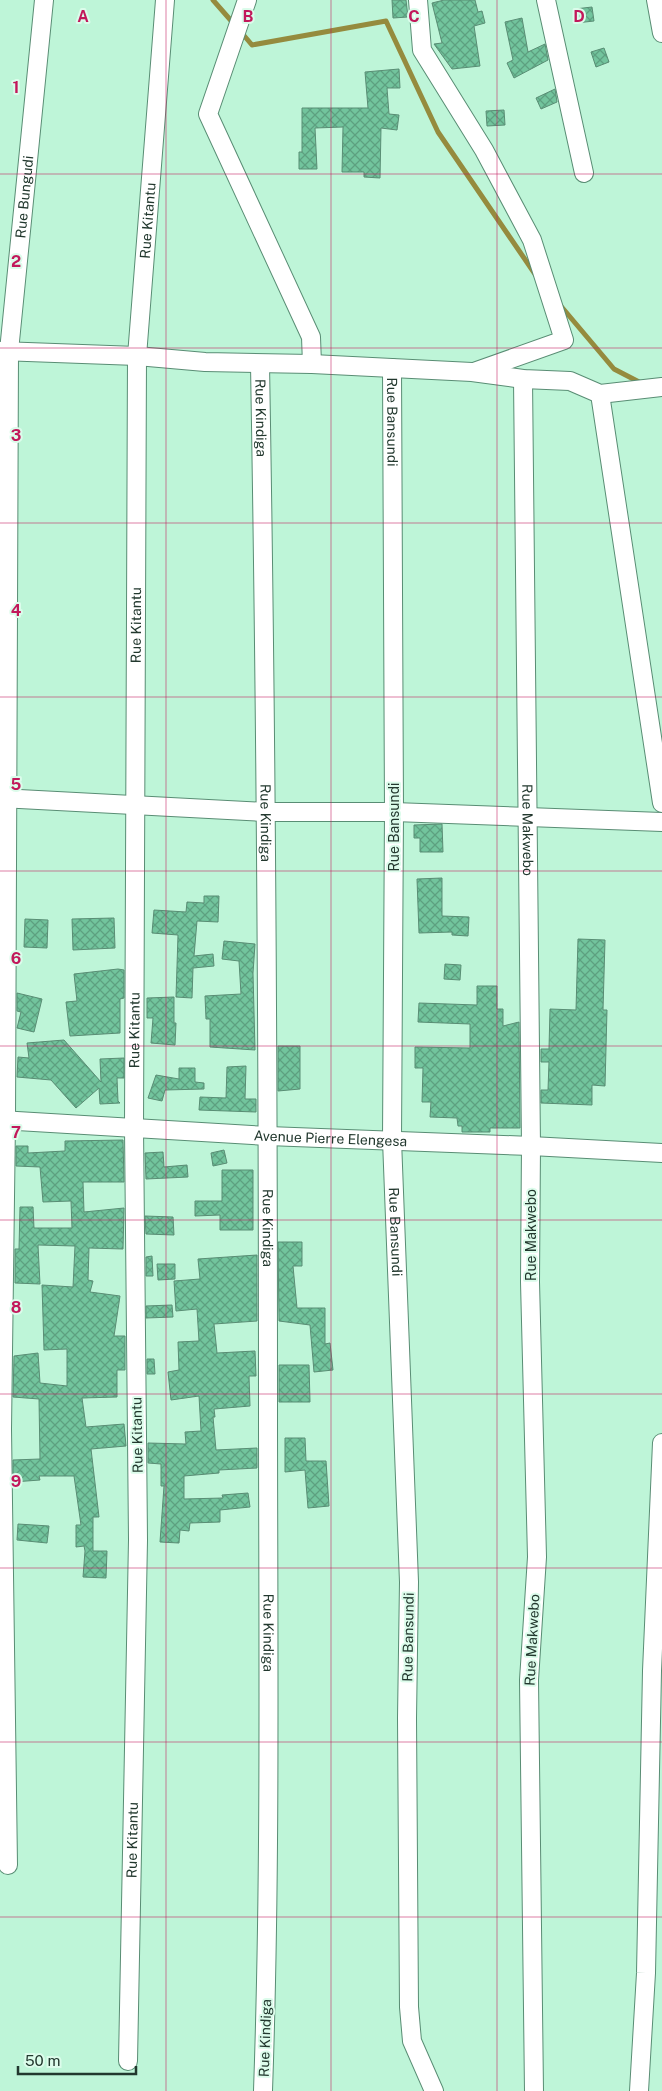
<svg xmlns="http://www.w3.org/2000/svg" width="662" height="2091" font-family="'Public Sans',sans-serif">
<defs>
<pattern id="building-cross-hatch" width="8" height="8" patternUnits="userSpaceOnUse" patternTransform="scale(1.25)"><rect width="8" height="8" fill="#72c49d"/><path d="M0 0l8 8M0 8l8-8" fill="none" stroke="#5da080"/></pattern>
</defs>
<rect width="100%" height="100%" fill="#bef5d8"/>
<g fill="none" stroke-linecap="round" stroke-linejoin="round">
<!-- stream -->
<path stroke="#958b3e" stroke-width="5" d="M 213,0 L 234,24
M 241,32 L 252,45 L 386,21 L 438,132 L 537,277
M 560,305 L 614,369 L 643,384"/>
</g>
<!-- building -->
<path fill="url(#building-cross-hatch)" stroke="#598d74" d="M 392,0 L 406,0 L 408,17 L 393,18 Z
M 444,0 L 475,0 L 478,12 L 482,11 L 485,23 L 474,26 L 480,66 L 452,69 L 434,44 L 442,43 L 432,3 Z
M 592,7 L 594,21 L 576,23 L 575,9 Z
M 522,18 L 528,52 L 545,44 L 548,60 L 514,78 L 507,63 L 513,60 L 505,22 Z
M 604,48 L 609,62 L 596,67 L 591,52 Z
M 399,69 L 400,88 L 387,88 L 389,114 L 399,115 L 397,130 L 381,128 L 380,178 L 364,177 L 364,172 L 342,172 L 343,127 L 315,128 L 317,169 L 299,169 L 299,152 L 302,152 L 302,108 L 368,108 L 365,72 Z
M 555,89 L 557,102 L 541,109 L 536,98 Z
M 504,110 L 505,125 L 487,126 L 486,111 Z
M 442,824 L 443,852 L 420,852 L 420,838 L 414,838 L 414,825 Z
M 442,878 L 442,916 L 469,917 L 468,936 L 452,935 L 452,932 L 419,933 L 417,879 Z
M 204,896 L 219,896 L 218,922 L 197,921 L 194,956 L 213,954 L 214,966 L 193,968 L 192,998 L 176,997 L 178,935 L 152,933 L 154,910 L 186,912 L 187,902 L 204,903 Z
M 114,918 L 115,948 L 73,950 L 72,919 Z
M 25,919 L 48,920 L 47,948 L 24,947 Z
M 578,939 L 605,940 L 603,1010 L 607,1010 L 605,1086 L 592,1085 L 592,1105 L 541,1103 L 541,1090 L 548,1090 L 549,1062 L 541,1062 L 541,1049 L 549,1049 L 550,1009 L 576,1010 Z
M 224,941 L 255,944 L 253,973 L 255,1050 L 210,1047 L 210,1019 L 206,1019 L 205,996 L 241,994 L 239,961 L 222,959 Z
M 445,964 L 461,965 L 460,980 L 444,979 Z
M 118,969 L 124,970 L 124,998 L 120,999 L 120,1033 L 70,1036 L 66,1002 L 77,1001 L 74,974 Z
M 477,986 L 497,986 L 497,1009 L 503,1009 L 503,1026 L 519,1022 L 520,1128 L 490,1128 L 490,1132 L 462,1132 L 462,1126 L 458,1126 L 457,1118 L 430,1117 L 431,1102 L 422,1102 L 423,1068 L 415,1068 L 415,1047 L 470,1048 L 470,1024 L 418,1022 L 419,1003 L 477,1005 Z
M 17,993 L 42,999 L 34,1032 L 17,1028 L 21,1012 L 17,1011 Z
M 174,997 L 174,1023 L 176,1023 L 175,1045 L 151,1043 L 153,1018 L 147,1018 L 147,998 Z
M 64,1040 L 101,1082 L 100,1059 L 124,1058 L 124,1078 L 117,1078 L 118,1101 L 120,1103 L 100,1104 L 99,1088 L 76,1108 L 51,1080 L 17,1077 L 18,1057 L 29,1058 L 27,1043 Z
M 278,1046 L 300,1046 L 300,1089 L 278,1091 Z
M 246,1066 L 245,1099 L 256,1099 L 256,1112 L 199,1110 L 200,1097 L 226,1098 L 227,1067 Z
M 179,1068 L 195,1068 L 195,1082 L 204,1083 L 204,1089 L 165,1090 L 162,1101 L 148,1098 L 156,1075 L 179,1079 Z
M 123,1140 L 124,1182 L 83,1182 L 84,1212 L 124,1208 L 123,1249 L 89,1248 L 88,1280 L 93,1281 L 90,1292 L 120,1296 L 114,1336 L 125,1336 L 125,1370 L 117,1370 L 117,1397 L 82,1398 L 86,1427 L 124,1424 L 126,1446 L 91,1449 L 99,1517 L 93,1517 L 93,1551 L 107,1551 L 106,1578 L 83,1577 L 85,1551 L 84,1546 L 76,1547 L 76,1525 L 81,1525 L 74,1476 L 39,1476 L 40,1480 L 13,1482 L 13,1460 L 40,1459 L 39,1399 L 13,1397 L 14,1356 L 38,1353 L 40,1383 L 67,1386 L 67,1349 L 44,1350 L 42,1285 L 73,1287 L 75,1246 L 38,1245 L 40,1284 L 15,1283 L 15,1249 L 19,1249 L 20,1207 L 33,1207 L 34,1228 L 72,1228 L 71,1201 L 43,1202 L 40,1167 L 16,1166 L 16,1146 L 28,1146 L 28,1153 L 65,1151 L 65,1141 Z
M 224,1150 L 227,1163 L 213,1166 L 211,1153 Z
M 163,1152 L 164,1167 L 187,1165 L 188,1177 L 146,1179 L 145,1153 Z
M 222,1170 L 253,1170 L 253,1230 L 220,1230 L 220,1215 L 195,1216 L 195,1201 L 222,1201 Z
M 145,1216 L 173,1217 L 174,1235 L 146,1234 Z
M 278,1242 L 302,1242 L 302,1266 L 293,1266 L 297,1308 L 325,1308 L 325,1344 L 330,1343 L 333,1370 L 314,1372 L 310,1325 L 279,1321 Z
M 257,1255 L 257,1321 L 214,1324 L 217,1353 L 255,1351 L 256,1376 L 249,1376 L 250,1406 L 214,1409 L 215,1417 L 213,1417 L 216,1450 L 257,1448 L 257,1468 L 219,1470 L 219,1473 L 184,1476 L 184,1499 L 223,1498 L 222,1495 L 248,1493 L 250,1507 L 220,1510 L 220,1522 L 190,1523 L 189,1531 L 180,1530 L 179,1543 L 160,1542 L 164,1486 L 161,1486 L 161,1464 L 148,1463 L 148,1443 L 186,1444 L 185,1432 L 201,1431 L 199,1396 L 171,1400 L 168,1372 L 179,1370 L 178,1342 L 199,1341 L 197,1309 L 176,1311 L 174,1281 L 200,1279 L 198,1259 Z
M 152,1256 L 153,1276 L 146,1276 L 146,1257 Z
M 157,1264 L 175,1264 L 175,1279 L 158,1280 Z
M 172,1305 L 173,1317 L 146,1318 L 146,1306 Z
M 147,1359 L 154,1359 L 155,1374 L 147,1374 Z
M 279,1365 L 309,1365 L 310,1402 L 279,1402 Z
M 285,1438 L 305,1438 L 306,1461 L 326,1461 L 329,1506 L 308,1508 L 305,1470 L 285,1472 Z
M 18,1524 L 49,1526 L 47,1543 L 17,1540 Z"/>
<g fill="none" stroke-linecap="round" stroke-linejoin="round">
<!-- street casing -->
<g stroke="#598d74" stroke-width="20">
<g id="street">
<path d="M 247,0 L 208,114 L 311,337 L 312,364"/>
<path d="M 418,0 L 422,50 L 484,150 L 532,240 L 564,340 L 474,372"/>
<path d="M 546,0 L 584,173"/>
<path d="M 656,0 L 662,33"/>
<path d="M 0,351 L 137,356 L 205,362 L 312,364 L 472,372 L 523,379 L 570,381 L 600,394 L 662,387"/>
<path id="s1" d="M 260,364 C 266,708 268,1053 268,1397 C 268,1628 271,1860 263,2091"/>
<path id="s2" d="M 392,368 L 394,812 L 392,1140 L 409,1582 L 407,1718 L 409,2007 L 412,2041 L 434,2091"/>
<path id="s3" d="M 523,379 L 531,1146 L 530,1282 L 537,1557 L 529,1680 L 534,2091"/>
<path d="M 600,394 L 662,803"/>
<path d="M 0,798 L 266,812 L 394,812 L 662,822"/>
<path id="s4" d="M 0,1120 L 268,1136 L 531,1146 L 662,1153"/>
<path id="s5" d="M 8,1865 L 2,1429 L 6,1120 L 9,351 L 44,0"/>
<path id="s6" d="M 128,2061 L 138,1540 L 134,1128 L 137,356 L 165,0"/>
<path d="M 639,2091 L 646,1973 L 652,1671 L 662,1443"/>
</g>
</g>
<!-- street -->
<use href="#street" stroke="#fff" stroke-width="18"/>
</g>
<!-- grid -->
<path fill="none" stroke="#c2185b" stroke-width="1" stroke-opacity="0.55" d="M 166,0 L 166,2091M 331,0 L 331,2091M 497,0 L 497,2091M 0,174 L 662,174M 0,348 L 662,348M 0,523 L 662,523M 0,697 L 662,697M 0,871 L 662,871M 0,1046 L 662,1046M 0,1220 L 662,1220M 0,1394 L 662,1394M 0,1568 L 662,1568M 0,1742 L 662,1742M 0,1917 L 662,1917"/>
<g text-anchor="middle" stroke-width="4" stroke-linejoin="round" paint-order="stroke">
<!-- street labels -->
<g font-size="14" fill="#22382e" stroke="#dcfceb">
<text dy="5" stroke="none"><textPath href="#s5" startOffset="1669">Rue Bungudi</textPath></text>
<text dy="5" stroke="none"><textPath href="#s6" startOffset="1841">Rue Kitantu</textPath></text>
<text dy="5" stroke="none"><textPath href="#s1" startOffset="54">Rue Kindiga</textPath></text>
<text dy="5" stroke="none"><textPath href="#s2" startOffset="54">Rue Bansundi</textPath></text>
<text dy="5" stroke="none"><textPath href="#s6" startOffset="1436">Rue Kitantu</textPath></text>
<text dy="5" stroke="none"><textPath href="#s1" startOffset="459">Rue Kindiga</textPath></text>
<text transform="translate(394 827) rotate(-90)" y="5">Rue Bansundi</text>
<text dy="5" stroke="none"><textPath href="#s3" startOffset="451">Rue Makwebo</textPath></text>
<text dy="5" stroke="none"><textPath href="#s6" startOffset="1031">Rue Kitantu</textPath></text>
<text dy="5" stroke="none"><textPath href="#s4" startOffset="331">Avenue Pierre Elengesa</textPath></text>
<text dy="5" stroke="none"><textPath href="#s1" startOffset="864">Rue Kindiga</textPath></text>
<text dy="5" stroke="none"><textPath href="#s2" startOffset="864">Rue Bansundi</textPath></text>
<text transform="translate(531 1235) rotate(-90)" y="5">Rue Makwebo</text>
<text transform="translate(137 1435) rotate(-91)" y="5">Rue Kitantu</text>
<text dy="5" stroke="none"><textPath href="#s1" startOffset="1269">Rue Kindiga</textPath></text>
<text transform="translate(408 1637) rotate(-89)" y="5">Rue Bansundi</text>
<text transform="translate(532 1640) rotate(-87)" y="5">Rue Makwebo</text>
<text dy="5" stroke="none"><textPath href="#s6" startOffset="221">Rue Kitantu</textPath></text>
<text transform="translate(265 2038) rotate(-88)" y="5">Rue Kindiga</text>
</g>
</g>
<g font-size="16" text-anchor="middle" font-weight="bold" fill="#c2185b" stroke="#dcfceb" stroke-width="4" stroke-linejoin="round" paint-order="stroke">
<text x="83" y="22">A</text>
<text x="248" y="22">B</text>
<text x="414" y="22">C</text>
<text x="579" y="22">D</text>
<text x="16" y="93">1</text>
<text x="16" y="267">2</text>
<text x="16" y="441">3</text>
<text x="16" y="616">4</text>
<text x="16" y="790">5</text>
<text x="16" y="964">6</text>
<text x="16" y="1138">7</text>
<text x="16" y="1313">8</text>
<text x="16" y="1487">9</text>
</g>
<!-- scale -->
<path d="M18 2066v8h118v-8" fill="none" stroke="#22382e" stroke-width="2.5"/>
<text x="25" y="2066" font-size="15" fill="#22382e" stroke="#dcfceb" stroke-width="4" paint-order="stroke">50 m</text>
</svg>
